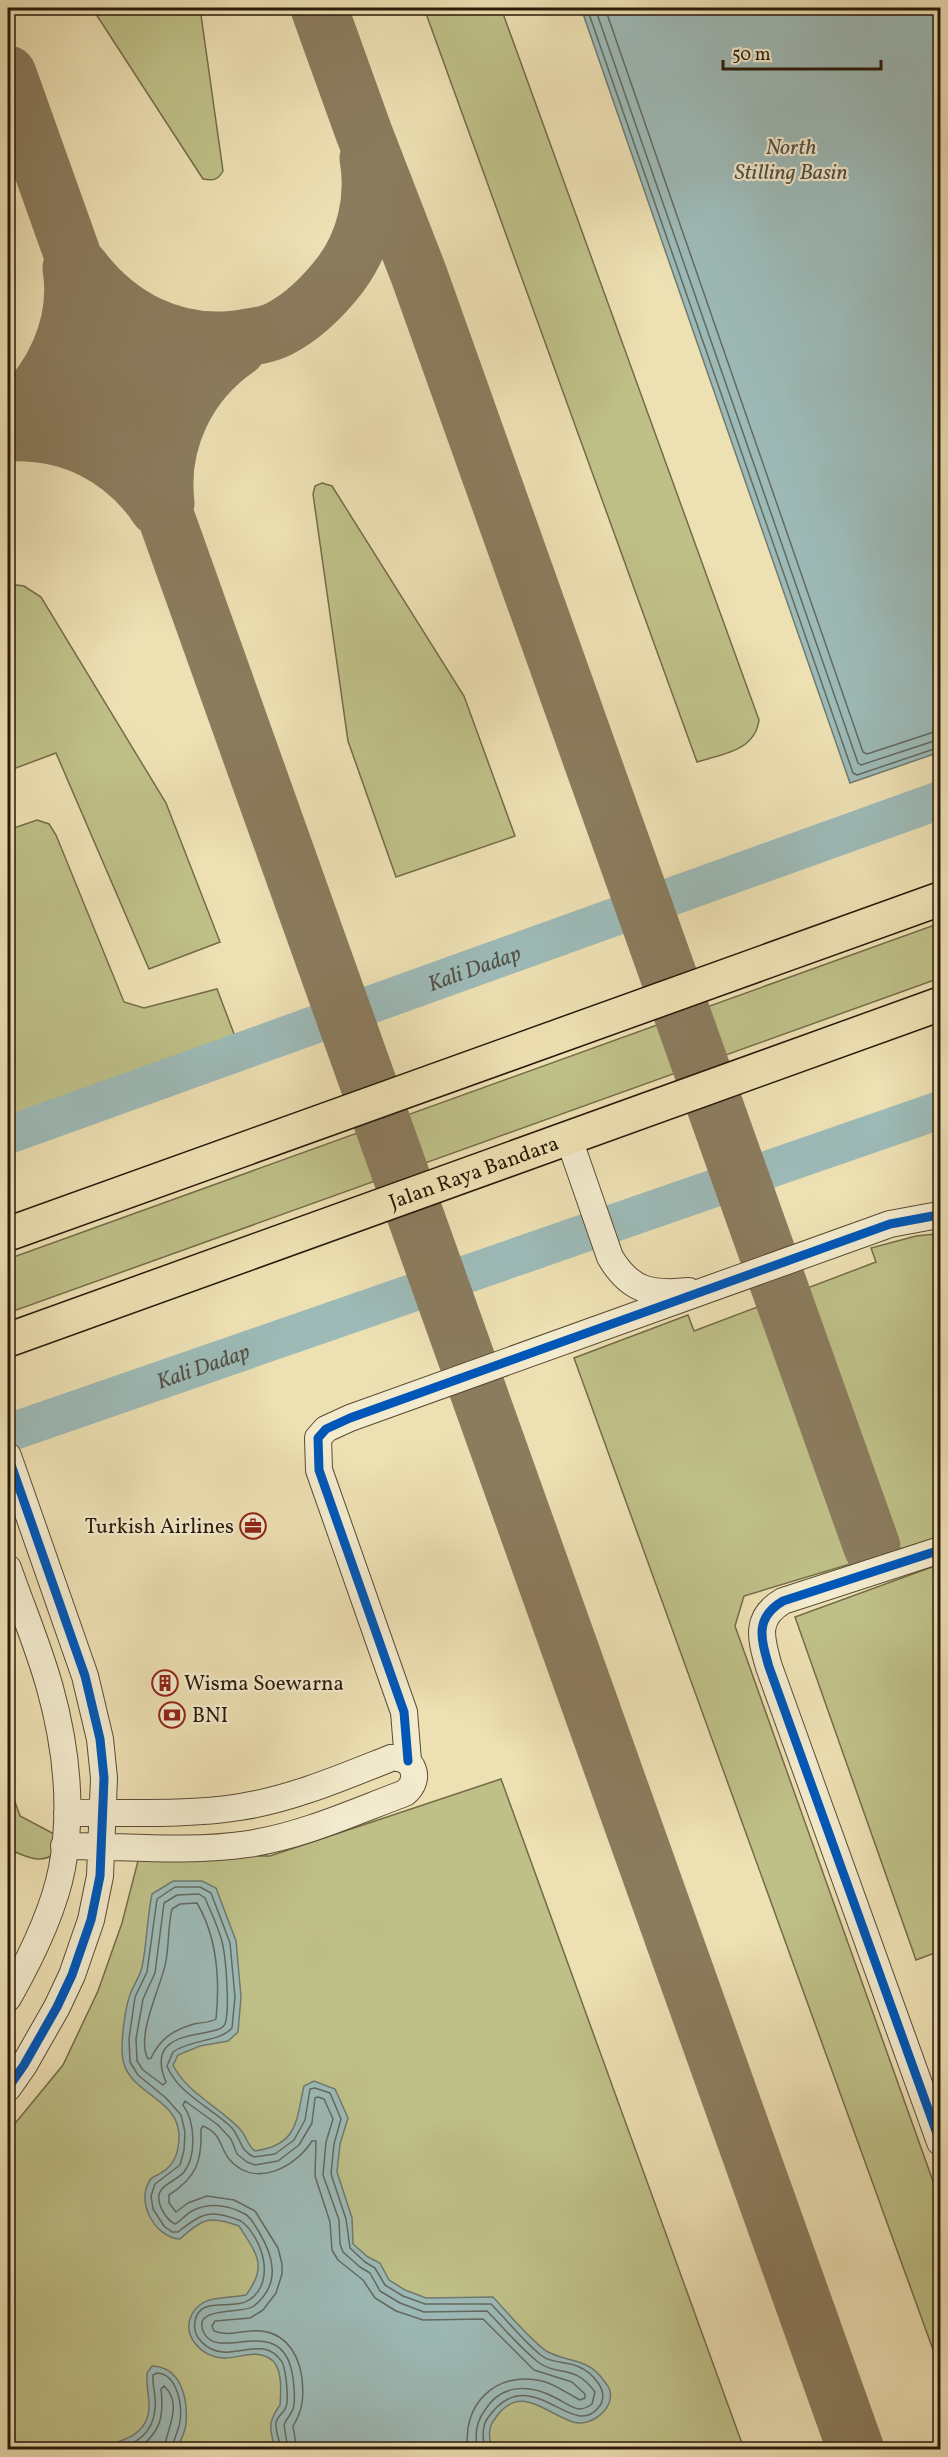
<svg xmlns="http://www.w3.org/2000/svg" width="948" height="2457" font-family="Vollkorn,serif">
<rect width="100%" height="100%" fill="#ede0b3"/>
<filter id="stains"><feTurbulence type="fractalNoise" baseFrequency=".00333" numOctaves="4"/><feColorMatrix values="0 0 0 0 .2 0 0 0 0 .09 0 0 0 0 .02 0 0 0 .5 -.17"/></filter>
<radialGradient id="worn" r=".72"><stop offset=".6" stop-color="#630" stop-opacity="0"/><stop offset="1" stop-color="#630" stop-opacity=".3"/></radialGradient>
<!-- green -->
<path fill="#bfc088" stroke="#746c48" stroke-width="1.5" d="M 92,8 L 200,8 L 223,171 C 218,180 213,181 203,179 Z
M 424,8 L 501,8 L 759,720 C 755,751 722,754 697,762 Z
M 322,483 L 332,486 L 464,696 L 515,836 L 396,877 L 348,741 L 313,494 L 315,486 Z
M 8,584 L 24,586 L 41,597 L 166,803 L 220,942 L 149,969 L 56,753 L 8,771 Z
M 37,820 L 49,824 L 56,835 L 124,1002 L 144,1008 L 217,989 L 244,1060 L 8,1140 L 8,830 Z
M 940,923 L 940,978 L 8,1313 L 8,1259 Z
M 935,1234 L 940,1235 L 940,1537 L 744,1596 L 735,1626 L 940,2201 L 940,2369 L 574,1358 L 688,1315 L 694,1331 L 876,1262 L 871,1248 L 916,1236 Z
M 940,1564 L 940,1951 L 916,1960 L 795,1617 Z
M 501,1779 L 744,2449 L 8,2450 L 8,2132 L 63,2065 L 98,1991 L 122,1923 L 139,1857 L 270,1856 Z
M 8,1782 L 20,1816 L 56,1835 L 55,1854 C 38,1865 24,1855 8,1849 Z"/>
<!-- water -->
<path fill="#9dbab7" stroke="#6f7a71" stroke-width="1.5" d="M 581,8 L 940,8 L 940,752 L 850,783 Z
M 173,1881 L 202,1881 L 216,1888 L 236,1941 L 241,1997 L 238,2032 L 228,2041 L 200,2046 L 178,2055 L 173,2065 C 186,2092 219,2107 240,2129 C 247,2136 246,2144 255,2151 C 298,2145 296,2121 304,2086 L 314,2081 L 335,2089 L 348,2118 L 340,2144 L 337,2172 L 352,2218 L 353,2244 L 368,2257 L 380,2263 L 389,2280 L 405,2290 L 426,2298 L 493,2297 C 505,2310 535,2345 548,2352 C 567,2362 586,2358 601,2377 C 603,2380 607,2384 609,2388 C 617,2407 591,2428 573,2422 C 543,2412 519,2382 494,2420 C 488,2428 488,2441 494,2449 L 275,2449 C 270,2429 267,2423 280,2405 C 281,2391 283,2365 269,2358 C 253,2349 239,2359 223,2358 C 201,2357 181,2335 192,2314 C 203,2294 226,2299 246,2295 C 268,2266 257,2254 239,2226 C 210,2215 203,2218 180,2239 C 156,2238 135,2203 150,2180 C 152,2177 158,2175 161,2173 C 176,2164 179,2151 179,2134 C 177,2099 133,2094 124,2064 C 119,2049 125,2006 131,1992 C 135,1983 140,1976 142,1967 C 147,1943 147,1918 152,1894 Z
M 152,2366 C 181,2367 188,2398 186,2423 C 186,2431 180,2441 177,2449 L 91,2449 C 116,2443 149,2438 149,2406 C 149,2395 146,2384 147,2373 Z"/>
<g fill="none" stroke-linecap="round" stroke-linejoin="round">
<!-- shore -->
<path stroke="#636a60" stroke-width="1.5" d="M 587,8 L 853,773 L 857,775 L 940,747
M 595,8 L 858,763 L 861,765 L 940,739
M 605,8 L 863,752 L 867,754 L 940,730
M 199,1894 L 205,1898 C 211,1913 220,1930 223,1946 C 226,1961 230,2011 225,2024 C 219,2040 141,2024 166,2082 L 163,2085 L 143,2070 L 137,2061 L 136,2039 L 143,1999 L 155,1973 L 164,1903 L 177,1895 Z
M 197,1903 C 217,1937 220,1980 216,2019 C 210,2023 202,2022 194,2024 C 173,2030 160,2039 151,2058 L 148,2059 C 135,2036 162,1985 166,1961 C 169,1944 168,1926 172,1909 L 180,1904 Z
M 114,2450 C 136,2444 153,2434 155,2409 C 157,2398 152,2386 153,2375 L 157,2373 C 178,2374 184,2409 179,2426 C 177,2434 173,2441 172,2450
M 138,2450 C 161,2430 164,2418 161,2389 L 164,2386 C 184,2404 166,2430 164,2450
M 281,2450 C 280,2441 275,2431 276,2423 C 277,2416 284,2413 286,2407 C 289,2400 286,2369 282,2362 C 266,2338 244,2354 223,2352 C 208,2351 192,2338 195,2322 C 198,2295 233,2311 249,2300 C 277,2282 262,2237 241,2221 C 211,2209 203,2212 178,2232 L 172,2232 L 164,2226 L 153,2209 L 151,2196 L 155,2184 L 180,2165 L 184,2150 L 185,2132 L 181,2115 L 166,2098 L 138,2075 L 130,2062 L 129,2039 L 135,1997 L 147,1972 L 157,1899 L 175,1887 L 200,1887 L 211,1893 L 230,1943 L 235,1997 L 232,2028 C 220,2042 191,2039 173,2052 L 167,2066 C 178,2094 211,2107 232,2128 C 241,2139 240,2151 254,2157 L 275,2154 L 294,2140 L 305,2120 L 310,2089 L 315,2088 L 330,2093 L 341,2119 L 334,2144 L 331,2174 L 346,2219 L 350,2248 L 365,2262 L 375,2268 L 385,2285 L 403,2296 L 425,2304 L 491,2304 C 508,2321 523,2341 542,2356 C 551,2363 566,2362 577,2366 C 592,2372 612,2392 598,2408 C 571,2441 529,2357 487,2419 C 482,2427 482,2441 486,2450
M 288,2450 L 284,2425 C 286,2419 291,2415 293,2409 C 296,2400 294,2388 293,2378 C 284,2310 219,2363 204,2333 C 190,2305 243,2315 254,2306 C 281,2284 274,2257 259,2232 C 255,2226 252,2218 245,2214 C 229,2205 209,2202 192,2211 C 186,2214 181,2221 175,2224 C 165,2219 153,2199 162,2189 C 168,2182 178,2179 184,2172 C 197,2155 195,2121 183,2105 L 185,2101 L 218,2125 L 231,2139 L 237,2154 L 247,2162 L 255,2165 L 278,2161 L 299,2145 L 312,2123 L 315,2098 L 318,2097 L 324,2099 L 333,2119 L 326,2142 L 323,2175 L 339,2220 L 340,2244 L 343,2252 L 360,2267 L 370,2273 L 380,2291 L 400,2303 L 424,2312 L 487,2311 C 504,2328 519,2347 538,2362 C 558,2377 574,2363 595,2392 L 592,2404 C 588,2407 584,2409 579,2409 C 571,2408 561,2400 554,2397 C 529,2384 501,2384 485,2410 C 476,2422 474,2435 478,2450
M 297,2450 L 293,2426 C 303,2410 304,2397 302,2378 C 298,2350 282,2328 250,2331 C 236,2332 227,2336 214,2331 L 212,2326 L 215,2321 L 250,2318 L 263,2310 L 276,2293 L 282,2274 L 282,2264 L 278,2248 L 255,2211 L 234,2200 L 207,2196 L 188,2203 L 176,2212 L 169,2203 L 169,2195 C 197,2177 202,2161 201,2129 L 203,2126 C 222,2134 219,2146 229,2159 C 254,2189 295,2168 312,2141 L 316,2141 L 315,2176 L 330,2222 L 332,2250 L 338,2260 L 363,2280 L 375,2298 L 396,2311 L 423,2320 L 483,2319 L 534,2370 L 572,2382 L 585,2394 L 585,2398 L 580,2400 C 568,2394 555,2384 542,2381 C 497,2370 461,2404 468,2450"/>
<!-- river -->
<g stroke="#9dbab7" stroke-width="38">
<path id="s1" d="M 8,1135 L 940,800"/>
<path id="s2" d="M 8,1433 L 940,1110"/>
</g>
<!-- taxiway -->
<path stroke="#8b7c5e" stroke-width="57" d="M 319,8 L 364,133 L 419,275 L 872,1547
M 8,74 L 856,2450
M 81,268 C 118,317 173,346 235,339 C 250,337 265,336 279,329 C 304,316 323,297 340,275 C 365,242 375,199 368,158
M 8,418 C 52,384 80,325 71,268
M 8,426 L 233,345
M 8,433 C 69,430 123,456 158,508
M 166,503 C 159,442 187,383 238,348"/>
<!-- minor casing -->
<g stroke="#5a4b33" stroke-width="28">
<path id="minor" d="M 569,1139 L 610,1257 C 630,1291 651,1295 689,1291
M 8,1456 L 85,1676 L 100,1739 L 104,1778 L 100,1876 L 91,1920 L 72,1975 L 57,2007 L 24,2065 L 8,2088
M 940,1550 L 783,1601 C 754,1618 761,1639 769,1667 L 940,2142
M 8,1568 C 22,1608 39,1648 50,1688 C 66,1746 73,1809 62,1868 C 54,1910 29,1961 8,1998
M 408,1761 L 404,1712 L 319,1470 L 318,1438 L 326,1429 L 350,1418 L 890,1224 L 933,1216 L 940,1217
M 64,1846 C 125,1846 187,1853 248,1844 C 302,1836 354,1812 405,1793 C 422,1779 414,1756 391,1758 C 343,1777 292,1799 240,1807 C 183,1816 124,1812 67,1813"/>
</g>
<!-- major casing -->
<g stroke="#291908" stroke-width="36">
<g id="major">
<path d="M 8,1234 L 940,899"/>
<path id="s3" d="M 8,1340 L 940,1004"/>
</g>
</g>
<!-- minor -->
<use href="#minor" stroke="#f3ebce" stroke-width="26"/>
<!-- major -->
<use href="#major" stroke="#ede0b3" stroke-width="33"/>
<!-- cycleway casing -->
<g stroke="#f3ebce" stroke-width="13">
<path id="cycleway" d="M 8,1456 L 85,1676 L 100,1739 L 104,1778 L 100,1876 L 91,1920 L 72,1975 L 57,2007 L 24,2065 L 8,2088
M 940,1550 L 783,1601 C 754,1618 761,1639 769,1667 L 940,2142
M 408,1761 L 404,1712 L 319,1470 L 318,1438 L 326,1429 L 350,1418 L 890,1224 L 933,1216 L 940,1217"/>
</g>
<!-- cycleway -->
<use href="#cycleway" stroke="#0057b8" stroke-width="9"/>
</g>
<!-- icons -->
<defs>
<g id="office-ring" transform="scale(1.35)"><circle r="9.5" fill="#f3ebce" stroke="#8f2418" stroke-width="1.5"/><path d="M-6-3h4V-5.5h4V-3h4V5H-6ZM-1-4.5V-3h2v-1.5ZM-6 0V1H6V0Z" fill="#8f2418"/></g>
<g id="building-ring" transform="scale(1.35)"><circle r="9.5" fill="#f3ebce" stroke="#8f2418" stroke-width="1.5"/><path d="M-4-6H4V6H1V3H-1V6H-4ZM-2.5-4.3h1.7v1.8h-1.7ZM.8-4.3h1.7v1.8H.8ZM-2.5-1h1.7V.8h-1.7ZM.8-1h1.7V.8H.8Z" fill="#8f2418"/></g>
<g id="bank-ring" transform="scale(1.35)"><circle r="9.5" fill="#f3ebce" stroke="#8f2418" stroke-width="1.5"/><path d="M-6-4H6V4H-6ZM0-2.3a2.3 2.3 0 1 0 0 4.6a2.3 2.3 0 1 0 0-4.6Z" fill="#8f2418"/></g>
</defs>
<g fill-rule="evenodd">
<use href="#office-ring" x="253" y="1526"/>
<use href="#building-ring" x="165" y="1683"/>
<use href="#bank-ring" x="172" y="1715"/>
</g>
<g text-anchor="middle" stroke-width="4.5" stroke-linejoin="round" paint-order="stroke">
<!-- street labels -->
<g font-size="21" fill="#291908" stroke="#f3ebce">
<text dy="7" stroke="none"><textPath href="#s3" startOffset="495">Jalan Raya Bandara</textPath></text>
</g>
<!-- poi labels -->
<g font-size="21" fill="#291908" stroke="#f3ebce" text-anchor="start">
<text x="234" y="1533" text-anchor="end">Turkish Airlines</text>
<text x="184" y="1690">Wisma Soewarna</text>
<text x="192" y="1722">BNI</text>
</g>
<!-- water labels -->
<g font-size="22" font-style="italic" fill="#525145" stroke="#f3ebce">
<text x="791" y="154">North<tspan x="791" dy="25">Stilling Basin</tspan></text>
<text dy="8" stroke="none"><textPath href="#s1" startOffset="495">Kali Dadap</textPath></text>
<text dy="8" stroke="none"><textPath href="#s2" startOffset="206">Kali Dadap</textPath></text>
</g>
</g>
<!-- margin -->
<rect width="948" height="2457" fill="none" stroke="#ede0b3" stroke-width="30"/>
<rect x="9" y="9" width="930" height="2439" fill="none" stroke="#291908" stroke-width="3"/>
<rect x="15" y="15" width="918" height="2427" fill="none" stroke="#291908" stroke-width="1.5"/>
<!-- scale -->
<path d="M723 60v9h158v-9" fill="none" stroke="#291908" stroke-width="3"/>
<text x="732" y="60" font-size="18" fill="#291908" stroke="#f3ebce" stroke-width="4.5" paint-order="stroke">50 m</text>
<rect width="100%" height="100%" filter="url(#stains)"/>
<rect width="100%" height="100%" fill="url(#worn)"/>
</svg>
